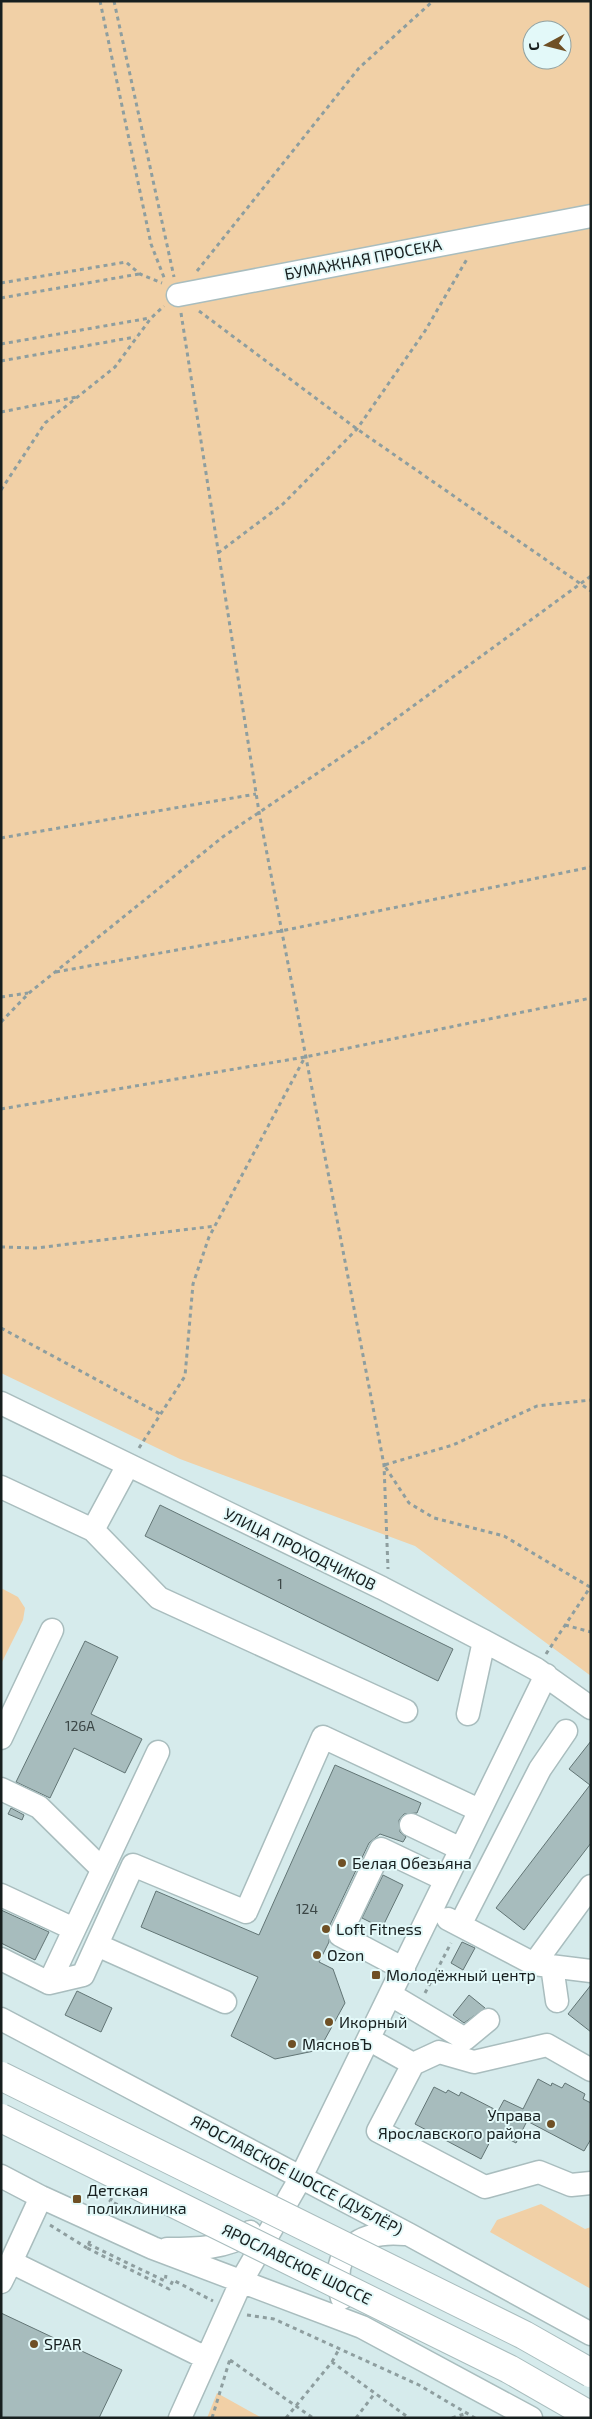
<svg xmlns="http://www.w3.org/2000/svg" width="592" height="2419" font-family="'Exo 2',sans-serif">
<rect width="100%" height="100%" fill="#d6ebec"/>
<!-- green -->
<path fill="#f1d0a6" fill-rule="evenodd" d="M 1,1 L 591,1 L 591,1676 L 415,1546 L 180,1459 L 1,1373 ZM 532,30 L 562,30 L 562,60 L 532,60 Z
M 1,1588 L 18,1597 L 25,1608 L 23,1620 L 1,1664 Z
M 541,2204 L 585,2229 L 591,2227 L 591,2289 L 490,2232 L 497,2220 Z
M 217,2393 L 262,2418 L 207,2418 Z"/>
<!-- building -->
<path fill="#a7bcbd" stroke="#627575" d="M 160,1505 L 453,1649 L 438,1681 L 145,1536 Z
M 85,1641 L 118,1657 L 91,1714 L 142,1739 L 125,1773 L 74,1748 L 50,1798 L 16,1782 Z
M 591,1741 L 591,1843 L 524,1930 L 496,1908 L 590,1785 L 569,1769 Z
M 335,1765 L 421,1803 L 417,1813 L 404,1814 L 399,1820 L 400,1832 L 406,1837 L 403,1842 L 380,1834 L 369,1843 L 328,1929 L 329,1942 L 319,1962 L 333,1969 L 345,2003 L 319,2050 L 275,2059 L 231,2036 L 258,1977 L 141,1927 L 156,1891 L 259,1935 Z
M 11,1808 L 24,1815 L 22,1820 L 8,1814 Z
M 383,1875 L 403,1885 L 382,1928 L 362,1918 Z
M 1,1910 L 49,1932 L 35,1960 L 1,1943 Z
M 462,1942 L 475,1948 L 463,1970 L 451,1963 Z
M 591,1985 L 591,2032 L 568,2014 Z
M 77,1991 L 112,2008 L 101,2032 L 65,2015 Z
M 469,1995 L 485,2008 L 464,2023 L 453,2015 Z
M 538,2079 L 551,2086 L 552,2083 L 562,2088 L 565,2083 L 585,2094 L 583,2099 L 591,2103 L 591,2139 L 584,2151 L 527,2121 L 516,2143 L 495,2132 L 481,2159 L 415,2124 L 434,2087 L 446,2093 L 448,2090 L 459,2096 L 461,2092 L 498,2111 L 504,2100 L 523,2109 Z
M 1,2313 L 122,2370 L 99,2418 L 1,2418 Z"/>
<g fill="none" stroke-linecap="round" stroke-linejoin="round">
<!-- minor casing -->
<g stroke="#a9bdbe" stroke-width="25">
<path id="minor" d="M 178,295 L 591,216
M 1,1403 L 382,1588 L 484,1641 L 536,1669 L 591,1708
M 1,1487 L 93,1530 L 159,1598 L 406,1711
M 93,1530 L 128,1465
M 468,1714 L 484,1641
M 1,1738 L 52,1630
M 1,1789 L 39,1807 L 102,1869
M 411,1825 L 461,1849
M 1,1895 L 74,1929
M 448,1919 L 534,1964 L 591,1971
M 460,1925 L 540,1769 L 566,1731
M 97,1945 L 225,2002
M 1,1959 L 49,1983 L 83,1975 L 133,1865 L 246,1912 L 323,1737 L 479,1810
M 534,1964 L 591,1886
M 552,1966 L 557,2001
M 404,1969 L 340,1935 L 381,1849 L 446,1880
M 49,1983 L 158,1752
M 391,1995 L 465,2039 L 488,2020
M 1,2019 L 408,2234 L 591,2334
M 370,2040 L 413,2064
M 591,2070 L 547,2045 L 474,2062 L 439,2052 L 413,2064 L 378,2131 L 485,2187 L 539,2172 L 571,2185 L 591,2183
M 1,2176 L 41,2197 L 153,2248 L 362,2327 L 531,2418
M 41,2197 L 11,2262 L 206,2358
M 167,2249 C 193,2249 228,2249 250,2232
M 1,2282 L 11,2262
M 342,2298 C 327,2250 361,2230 405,2234
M 180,2418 L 242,2280 L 300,2179 L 546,1675"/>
</g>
<!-- path -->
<path stroke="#8e9e9f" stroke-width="3" stroke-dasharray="4 4" stroke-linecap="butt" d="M 100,1 L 151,244 L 165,280
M 114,1 L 174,277
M 197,271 L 359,68 L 433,1
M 1,283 L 126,262 L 140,274 L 162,283
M 1,298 L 139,274
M 199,311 L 357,429 L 591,591
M 181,313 L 259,812 L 384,1465 L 388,1569
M 1,344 L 150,318
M 1,361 L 135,337
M 1,412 L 77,397
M 1,490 L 45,423 L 115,367 L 151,318 L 164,306
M 218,553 L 283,504 L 357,429 L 425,331 L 467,259
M 1,838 L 256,794
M 56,972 L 281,931 L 591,867
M 1,997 L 28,993
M 1,1022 L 29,993 L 224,836 L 368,739 L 591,576
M 1,1109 L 305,1057 L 591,998
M 1,1247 L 37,1248 L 215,1226
M 1,1328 L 162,1415
M 139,1448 L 185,1376 L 193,1284 L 209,1237 L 305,1057
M 590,1587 L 504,1536 L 434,1518 L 409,1503 L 384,1465 L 453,1445 L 537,1406 L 591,1400
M 565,1625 L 591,1632
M 546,1654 L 591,1586
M 425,1993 L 451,1943
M 112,2198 L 110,2201 L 135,2213
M 50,2225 L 87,2248
M 90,2241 L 87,2248 L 169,2289 L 173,2280 L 213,2301
M 88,2244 L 165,2281 L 166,2275
M 247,2315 L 274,2319 L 419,2385 L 475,2418
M 230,2360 L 313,2418
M 332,2362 L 339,2349
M 212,2418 L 230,2359
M 286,2418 L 332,2362 L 409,2418
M 356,2418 L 375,2393
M 452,2418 L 467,2413"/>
<!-- minor -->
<use href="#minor" stroke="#fff" stroke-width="22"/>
<!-- major-bridge casing -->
<g stroke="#a9bdbe" stroke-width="30" stroke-linecap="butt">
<path id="major-bridge" d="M 1,2076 L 524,2335 L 591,2373
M 1,2118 L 509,2369 L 591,2416"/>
</g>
<!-- major-bridge -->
<use href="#major-bridge" stroke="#fff" stroke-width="28"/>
</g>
<!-- markers -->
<g fill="#6f5025" stroke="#e3f9f9" stroke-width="2">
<circle cx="342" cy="1863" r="5"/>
<circle cx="326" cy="1929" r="5"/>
<circle cx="317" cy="1955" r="5"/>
<rect x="371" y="1970" width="10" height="10" rx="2.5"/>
<circle cx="329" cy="2022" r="5"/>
<circle cx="292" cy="2044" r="5"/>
<circle cx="551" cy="2124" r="5"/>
<rect x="72" y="2194" width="10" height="10" rx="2.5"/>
<circle cx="34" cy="2344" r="5"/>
</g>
<g text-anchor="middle" stroke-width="4" stroke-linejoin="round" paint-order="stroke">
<!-- number labels -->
<g font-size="14" fill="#3b4646">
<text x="280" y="1589">1</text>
<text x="80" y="1731">126А</text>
<text x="307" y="1914">124</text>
</g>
<!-- street labels -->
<g font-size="16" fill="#171f1f" stroke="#e3f9f9">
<text transform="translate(363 259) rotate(-11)" y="6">БУМАЖНАЯ ПРОСЕКА</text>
<text transform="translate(300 1549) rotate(26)" y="6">УЛИЦА ПРОХОДЧИКОВ</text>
<text transform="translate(297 2175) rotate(28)" y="6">ЯРОСЛАВСКОЕ ШОССЕ (ДУБЛЁР)</text>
<text transform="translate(297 2264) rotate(26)" y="6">ЯРОСЛАВСКОЕ ШОССЕ</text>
</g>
<!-- poi labels -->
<g font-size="16" fill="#171f1f" stroke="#e3f9f9" text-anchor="start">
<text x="352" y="1869">Белая Обезьяна</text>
<text x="336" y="1935">Loft Fitness</text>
<text x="327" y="1961">Ozon</text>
<text x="386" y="1981">Молодёжный центр</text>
<text x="339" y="2028">Икорный</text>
<text x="302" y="2050">МясновЪ</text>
<text x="541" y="2121" text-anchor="end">Управа<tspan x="541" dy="18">Ярославского района</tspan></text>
<text x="87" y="2196">Детская<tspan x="87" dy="18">поликлиника</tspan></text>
<text x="44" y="2350">SPAR</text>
</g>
</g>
<!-- border -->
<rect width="592" height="2419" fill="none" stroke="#171f1f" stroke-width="5"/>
<!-- north arrow -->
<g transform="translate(547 45) rotate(263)"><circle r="24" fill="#e3f9f9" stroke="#91a2a2"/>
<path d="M0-4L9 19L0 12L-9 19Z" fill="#6f5025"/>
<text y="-8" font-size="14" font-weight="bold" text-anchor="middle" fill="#171f1f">С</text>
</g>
</svg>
